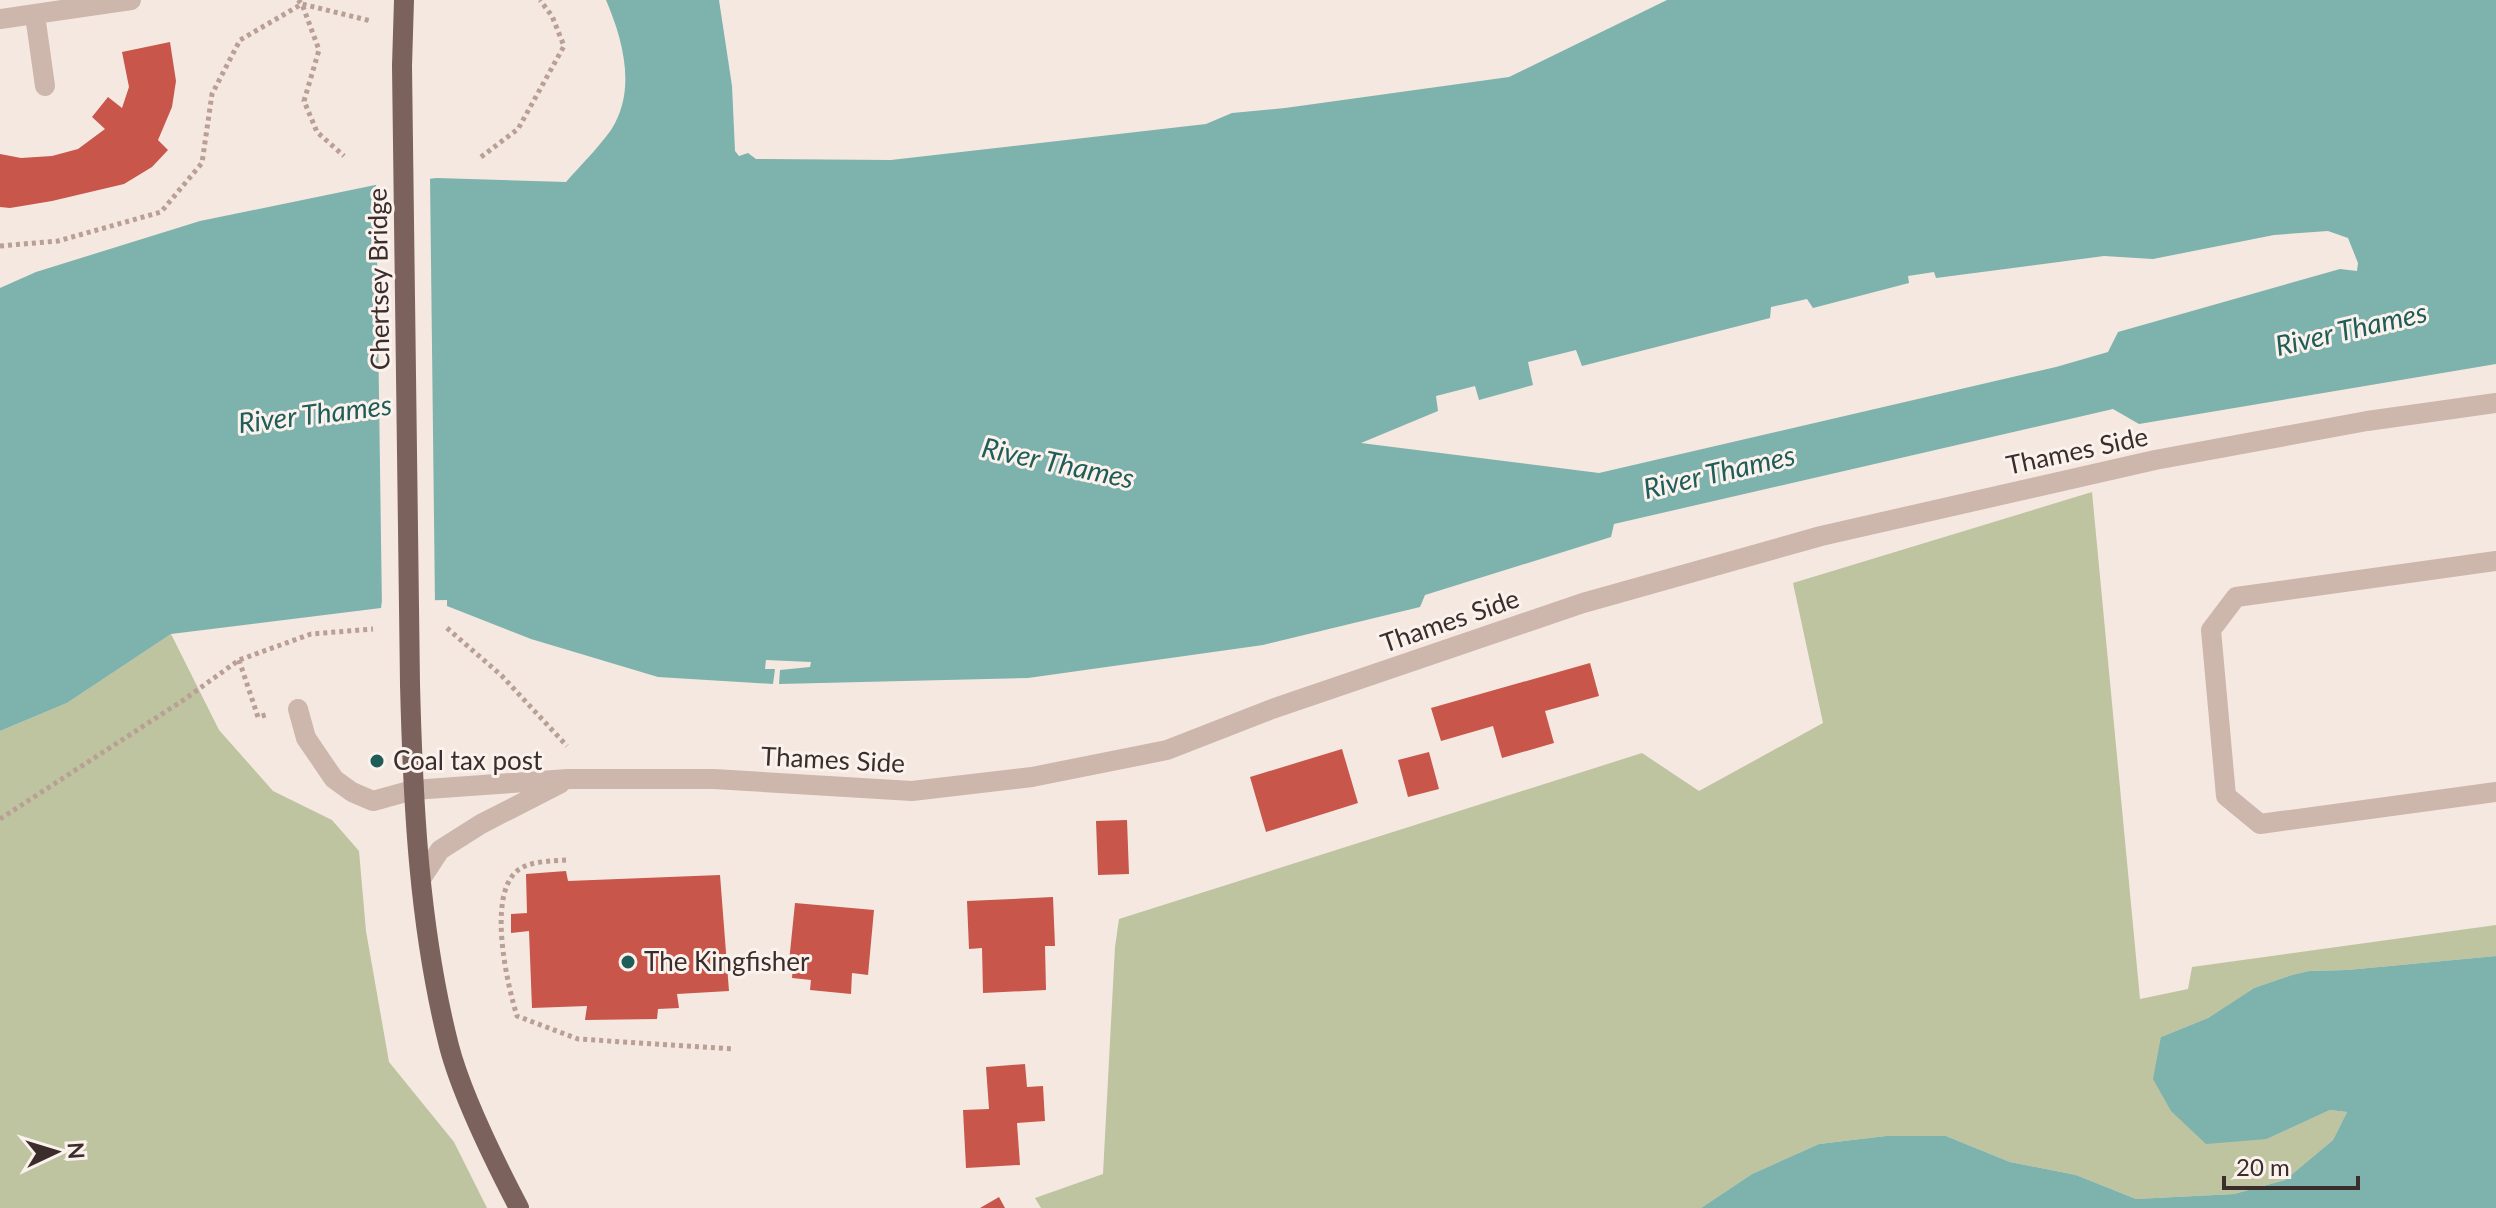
<svg xmlns="http://www.w3.org/2000/svg" width="2496" height="1208" font-family="Lato,sans-serif">
<rect width="100%" height="100%" fill="#f4e8e0"/>
<!-- green -->
<path fill="#bdc49f" d="M 2092,492 L 2140,999 L 2188,989 L 2192,967 L 2496,925 L 2496,956 L 2347,970 L 2309,971 L 2292,975 L 2254,988 L 2208,1018 L 2161,1037 L 2267,1139 L 2330,1110 L 2347,1112 L 2333,1140 L 2285,1180 L 2234,1194 L 2136,1199 L 2076,1175 L 2010,1162 L 1946,1136 L 1886,1136 L 1819,1144 L 1752,1174 L 1701,1208 L 1041,1208 L 1035,1198 L 1103,1174 L 1115,947 L 1119,919 L 1642,753 L 1699,791 L 1823,723 L 1793,583 Z
M 171,634 L 219,730 L 273,791 L 332,820 L 359,851 L 366,931 L 389,1062 L 454,1142 L 487,1208 L 0,1208 L 0,731 L 67,703 Z"/>
<!-- water -->
<path fill="#7eb2ac" fill-rule="evenodd" d="M 606,0 L 719,0 L 732,86 L 735,151 L 739,156 L 748,153 L 756,159 L 891,160 L 1206,124 L 1232,113 L 1285,108 L 1509,77 L 1667,0 L 2496,0 L 2496,364 L 2139,424 L 2113,409 L 1614,524 L 1611,537 L 1425,595 L 1420,607 L 1263,645 L 1028,678 L 779,684 L 780,670 L 810,667 L 811,662 L 766,660 L 765,669 L 775,669 L 773,684 L 658,677 L 531,639 L 447,606 L 447,600 L 382,601 L 381,608 L 171,634 L 67,703 L 0,731 L 0,288 L 36,272 L 200,221 L 385,183 L 437,178 L 566,182 C 581,165 598,148 611,130 C 637,90 623,40 606,0 ZM 2328,231 L 2348,238 L 2358,263 L 2357,271 L 2340,269 L 2118,332 L 2108,352 L 2056,367 L 1599,473 L 1361,443 L 1438,411 L 1436,396 L 1475,386 L 1479,400 L 1533,385 L 1528,362 L 1576,350 L 1582,366 L 1770,318 L 1771,307 L 1807,299 L 1813,308 L 1909,283 L 1908,276 L 1934,272 L 1936,278 L 2104,256 L 2153,259 L 2274,235 Z
M 2496,956 L 2496,1208 L 1701,1208 L 1752,1174 L 1819,1144 L 1886,1136 L 1946,1136 L 2010,1162 L 2076,1175 L 2136,1199 L 2234,1194 L 2285,1180 L 2333,1140 L 2347,1112 L 2330,1110 L 2267,1139 L 2206,1144 L 2171,1111 L 2153,1079 L 2161,1037 L 2208,1018 L 2254,988 L 2292,975 L 2309,971 L 2347,970 Z"/>
<!-- pier -->
<path fill="#f4e8e0" d="M 430,175 L 435,604 L 385,605 L 382,611 L 376,180 Z"/>
<!-- building -->
<path fill="#c8564a" d="M 170,42 L 176,81 L 172,107 L 158,140 L 168,150 L 152,167 L 124,184 L 52,201 L 10,208 L 0,207 L 0,154 L 21,158 L 52,156 L 78,149 L 105,129 L 92,117 L 108,97 L 122,108 L 129,87 L 122,52 Z
M 1590,663 L 1599,696 L 1545,711 L 1554,743 L 1502,758 L 1493,726 L 1441,741 L 1431,708 Z
M 1342,749 L 1358,803 L 1266,832 L 1250,777 Z
M 1429,752 L 1439,789 L 1408,797 L 1398,760 Z
M 1127,820 L 1129,874 L 1098,875 L 1096,821 Z
M 566,871 L 568,881 L 720,875 L 729,991 L 677,994 L 679,1008 L 658,1009 L 657,1019 L 585,1020 L 587,1006 L 532,1008 L 529,931 L 511,933 L 511,914 L 527,913 L 526,874 Z
M 1053,897 L 1055,946 L 1045,946 L 1046,990 L 983,993 L 982,948 L 969,949 L 967,901 Z
M 795,903 L 874,910 L 868,975 L 852,973 L 851,994 L 810,990 L 811,980 L 792,978 L 793,965 L 789,962 Z
M 1025,1064 L 1027,1087 L 1043,1086 L 1045,1121 L 1017,1123 L 1020,1165 L 966,1168 L 963,1110 L 989,1109 L 986,1067 Z
M 999,1197 L 1005,1208 L 980,1208 Z"/>
<g fill="none" stroke-linecap="round" stroke-linejoin="round">
<!-- path -->
<path stroke="#b99f95" stroke-width="5" stroke-dasharray="4 4" stroke-linecap="butt" d="M 298,0 L 302,4 L 319,50 L 304,101 L 317,132 L 344,156
M 481,157 L 518,129 L 564,46 L 552,16 L 540,0
M 0,246 L 58,241 L 161,212 L 202,163 L 212,94 L 240,40 L 302,4 L 371,21
M 447,628 L 502,676 L 567,746
M 239,660 L 258,717 L 269,714
M 0,819 L 182,701 L 239,660 L 311,634 L 373,629
M 566,860 C 552,861 528,861 517,871 C 487,896 507,984 517,1016 L 578,1039 L 733,1049"/>
<!-- minor -->
<path stroke="#cdb6ab" stroke-width="20" d="M 35,15 L 45,86
M 0,19 L 131,0
M 2496,561 L 2236,597 L 2211,630 L 2226,796 L 2260,824 L 2496,792
M 298,709 L 306,738 L 334,779 L 352,792 L 373,801 L 413,790 L 568,779 L 714,779 L 912,791 L 1032,777 L 1167,750 L 1272,709 L 1583,603 L 1821,536 L 2155,460 L 2367,421 L 2496,403
M 421,879 L 440,850 L 481,824 L 561,783"/>
<!-- major -->
<path stroke="#7c625c" stroke-width="20" d="M 402,66 L 404,0
M 410,684 C 413,805 419,928 449,1046 C 462,1096 495,1162 519,1208"/>
<!-- major-bridge -->
<path stroke="#7c625c" stroke-width="20" d="M 402,66 L 410,684"/>
</g>
<!-- markers -->
<g fill="#1f5d58" stroke="#fbf2ed" stroke-width="3">
<circle cx="377" cy="761" r="8"/>
<circle cx="628" cy="962" r="8"/>
</g>
<g text-anchor="middle" stroke-width="6" stroke-linejoin="round" paint-order="stroke">
<!-- street labels -->
<g font-size="26" fill="#3a2d2b" stroke="#fbf2ed">
<text transform="translate(379 279) rotate(-91)" y="9">Chertsey Bridge</text>
<text transform="translate(2077 451) rotate(-12)" y="9">Thames Side</text>
<text transform="translate(1450 621) rotate(-19)" y="9">Thames Side</text>
<text transform="translate(833 760) rotate(3)" y="9">Thames Side</text>
</g>
<!-- poi labels -->
<g font-size="26" fill="#3a2d2b" stroke="#fbf2ed" text-anchor="start">
<text x="393" y="770">Coal tax post</text>
<text x="644" y="971">The Kingfisher</text>
</g>
<!-- water labels -->
<g font-size="28" font-style="italic" fill="#1f5d58" stroke="#fbf2ed">
<text transform="translate(2351 329) rotate(-13)" y="10">River Thames</text>
<text transform="translate(315 414) rotate(-7)" y="10">River Thames</text>
<text transform="translate(1058 463) rotate(12)" y="10">River Thames</text>
<text transform="translate(1719 472) rotate(-13)" y="10">River Thames</text>
</g>
</g>
<!-- north arrow -->
<g transform="translate(56 1152) rotate(86)" stroke="#fbf2ed" stroke-width="6" paint-order="stroke">
<path d="M0-6L14 30L0 20L-14 30Z" fill="#3a2d2b"/>
<text y="-12" font-size="22" font-weight="bold" text-anchor="middle" fill="#3a2d2b">N</text>
</g>
<!-- scale -->
<path d="M2224 1176v12h134v-12" fill="none" stroke="#3a2d2b" stroke-width="4"/>
<text x="2236" y="1176" font-size="24" fill="#3a2d2b" stroke="#fbf2ed" stroke-width="6" paint-order="stroke">20 m</text>
</svg>
